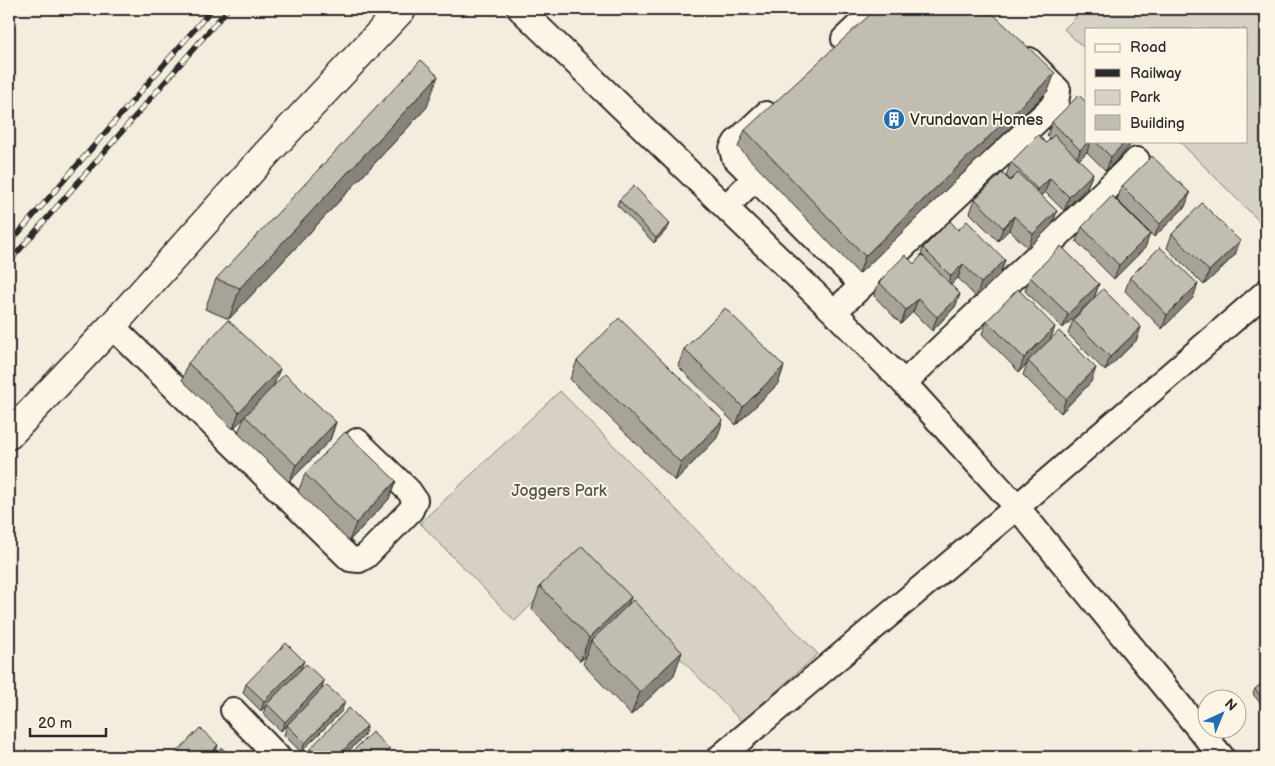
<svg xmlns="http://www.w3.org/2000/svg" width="1275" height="766" font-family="'Balsamiq Sans',sans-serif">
<rect width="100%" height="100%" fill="#f4edde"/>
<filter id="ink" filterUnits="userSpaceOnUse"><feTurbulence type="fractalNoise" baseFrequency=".02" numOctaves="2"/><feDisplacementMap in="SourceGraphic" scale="10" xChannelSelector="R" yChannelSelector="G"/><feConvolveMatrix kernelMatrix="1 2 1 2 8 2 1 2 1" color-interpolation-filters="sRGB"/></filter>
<g filter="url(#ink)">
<!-- green -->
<path fill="#d6d1c4" stroke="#807e78" d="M 1084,9 L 1266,9 L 1266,228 L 1179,141 L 1246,141 L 1246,29 L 1086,29 L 1086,50 L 1064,29 Z
M 560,391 L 818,654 L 742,722 L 581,556 L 515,621 L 420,523 Z"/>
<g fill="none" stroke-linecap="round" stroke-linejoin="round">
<!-- minor casing -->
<g stroke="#2b2b2b" stroke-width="28">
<path id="minor" d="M 520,9 L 834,312 L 904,383 L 1017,507 L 720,757
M 844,39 L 876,9
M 766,114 L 736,142 L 732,149 L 734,157 L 862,285
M 726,207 L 755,178
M 834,312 L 1056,103 L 1058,90 L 1029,60
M 112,326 L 350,559 L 359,560 L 366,556 L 411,510 L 415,500 L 409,491 L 357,441
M 904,383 L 1137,160
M 233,710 L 278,757
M 1222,757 L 1017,507 L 1266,292"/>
</g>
<!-- tertiary casing -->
<g stroke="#2b2b2b" stroke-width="31">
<path id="tertiary" d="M 9,435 L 112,326 L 267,153 L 402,9"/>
</g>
<!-- minor -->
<use href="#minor" stroke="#fcf5e5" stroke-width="24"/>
<!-- tertiary -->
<use href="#tertiary" stroke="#fcf5e5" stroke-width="28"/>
<!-- rail casing -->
<g stroke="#2b2b2b" stroke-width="5.5">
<path id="rail" d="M 9,244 L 212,9
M 9,262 L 228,9"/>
</g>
<!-- rail -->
<use href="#rail" stroke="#fcf5e5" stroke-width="4" stroke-dasharray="11" stroke-linecap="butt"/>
</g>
<!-- wall -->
<path fill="#a7a398" stroke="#2b2b2b" d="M 1048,91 L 859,274 L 738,147 L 745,130 Z
M 427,107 L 229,319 L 205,309 L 216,279 Z
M 1052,122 L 1086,141 L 1131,141 L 1129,147 L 1106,171 L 1087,152 L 1079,160 L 1093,173 L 1087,187 L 1064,211 L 1045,192 L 1041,196 L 1057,211 L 1052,225 L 1028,248 L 1009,230 L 998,241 L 970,213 L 975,199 L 1010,181 L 1011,181 L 1006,176 L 1011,162 L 1046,143 L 1050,139 L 1047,136 Z
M 1122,186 L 1185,207 L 1154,237 L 1117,200 Z
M 619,200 L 670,223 L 668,228 L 654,243 L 617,205 Z
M 1082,227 L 1145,248 L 1114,279 L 1076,241 Z
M 958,230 L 1005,260 L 1000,274 L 976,297 L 958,278 L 951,285 L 960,294 L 955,307 L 932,331 L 913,312 L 901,324 L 874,296 L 879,282 L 914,264 L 920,258 L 923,248 Z
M 1172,234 L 1235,255 L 1204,285 L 1167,248 Z
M 1030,277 L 1099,284 L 1094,298 L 1063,328 L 1025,291 Z
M 1130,277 L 1193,298 L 1162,329 L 1125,291 Z
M 1073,320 L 1141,327 L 1136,341 L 1105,371 L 1068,334 Z
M 987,321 L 1051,338 L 1091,382 L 1061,413 L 1023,375 L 1027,364 L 1019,372 L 982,334 Z
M 684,349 L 784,366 L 778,384 L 736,425 L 678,366 Z
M 577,361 L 717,438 L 675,481 L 570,379 Z
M 188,363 L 274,385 L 336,422 L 330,440 L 289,482 L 238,433 L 244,418 L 233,429 L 182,380 Z
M 305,474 L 389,499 L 349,541 L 298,492 Z
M 540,586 L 628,606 L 674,675 L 631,715 L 583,664 L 586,656 L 580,661 L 532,609 Z
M 300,670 L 341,712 L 301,752 L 284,735 L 287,725 L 294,718 L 281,731 L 263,714 L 266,705 L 261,711 L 243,693 L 246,684 Z
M 1266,680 L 1266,710 L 1253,694 L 1255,689 Z
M 364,736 L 343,757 L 307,757 L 310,749 Z"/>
<!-- shaded-wall -->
<path fill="#88847c" stroke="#2b2b2b" d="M 1055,73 L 1048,91 L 859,274 L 865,256 Z
M 438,76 L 427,107 L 229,319 L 240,288 Z
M 1089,141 L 1091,141 L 1087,152 L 1075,164 L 1080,150 Z
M 1126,141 L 1131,141 L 1129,147 L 1106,171 L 1111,157 Z
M 1093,173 L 1087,187 L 1064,211 L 1069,197 Z
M 1050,178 L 1045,192 L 1033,203 L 1038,190 Z
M 1190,193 L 1185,207 L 1154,237 L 1160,224 Z
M 1057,211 L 1052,225 L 1028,248 L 1033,234 Z
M 1014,216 L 1009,230 L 998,241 L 1003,228 Z
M 670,223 L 668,228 L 654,243 L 656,238 Z
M 1150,234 L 1145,248 L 1114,279 L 1119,265 Z
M 1240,241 L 1235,255 L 1204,285 L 1209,271 Z
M 1005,260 L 1000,274 L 976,297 L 981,283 Z
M 963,264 L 958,278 L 946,290 L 951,276 Z
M 1099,284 L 1094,298 L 1063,328 L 1068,314 Z
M 1198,284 L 1193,298 L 1162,329 L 1167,315 Z
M 960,294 L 955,307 L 932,331 L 937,317 Z
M 918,299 L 913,312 L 901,324 L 906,310 Z
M 1055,327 L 1050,341 L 1028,361 L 1027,364 L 1019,372 L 1024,358 Z
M 1141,327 L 1136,341 L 1105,371 L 1110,357 Z
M 784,366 L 778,384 L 736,425 L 743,407 Z
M 1096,368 L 1091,382 L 1061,413 L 1066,399 Z
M 280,369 L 273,387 L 245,416 L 244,418 L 233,429 L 239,412 Z
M 723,420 L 717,438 L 675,481 L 681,463 Z
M 336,422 L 330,440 L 289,482 L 296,465 Z
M 396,481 L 389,499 L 349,541 L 356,523 Z
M 631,597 L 622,621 L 591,641 L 586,656 L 580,661 L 589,638 Z
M 682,652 L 674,675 L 631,715 L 640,692 Z
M 304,661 L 300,671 L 261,711 L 264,701 Z
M 324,681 L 321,691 L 281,731 L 285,722 Z
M 345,702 L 341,712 L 301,752 L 305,743 Z
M 367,726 L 364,736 L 343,757 L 337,757 Z
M 218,745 L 215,755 L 212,757 L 207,757 Z
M 390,749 L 387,757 L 382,757 Z"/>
<!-- building -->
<path fill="#c2bdb1" stroke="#2b2b2b" d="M 876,9 L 988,9 L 1055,73 L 865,256 L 745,130 Z
M 421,60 L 438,76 L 240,288 L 216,279 Z
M 1079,95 L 1086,102 L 1086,141 L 1089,141 L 1080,150 L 1052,122 Z
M 1038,135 L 1046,143 L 1054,135 L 1093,173 L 1069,197 L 1050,178 L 1038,190 L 1011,162 Z
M 1095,141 L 1126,141 L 1111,157 Z
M 1152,156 L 1190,193 L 1160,224 L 1122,186 Z
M 1002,173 L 1010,181 L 1018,173 L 1057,211 L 1033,234 L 1014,216 L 1003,228 L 975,199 Z
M 634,186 L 670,223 L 656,238 L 619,200 Z
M 1112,196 L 1150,234 L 1119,265 L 1082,227 Z
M 1202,203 L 1240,241 L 1209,271 L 1172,234 Z
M 950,221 L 958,230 L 967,221 L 1005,260 L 981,283 L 963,264 L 951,276 L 923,248 Z
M 1061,246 L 1099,284 L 1068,314 L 1030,277 Z
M 1160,247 L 1198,284 L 1167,315 L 1130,277 Z
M 905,255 L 914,264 L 922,255 L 960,294 L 937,317 L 918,299 L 906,310 L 879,282 Z
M 1018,289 L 1055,327 L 1024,358 L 987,321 Z
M 1103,289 L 1141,327 L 1110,357 L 1073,320 Z
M 725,308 L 784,366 L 743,407 L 684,349 Z
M 619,318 L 723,420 L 681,463 L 577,361 Z
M 228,320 L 280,369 L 239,412 L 188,363 Z
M 1059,331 L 1096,368 L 1066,399 L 1028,361 Z
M 285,374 L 336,422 L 296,465 L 245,416 Z
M 345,432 L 396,481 L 356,523 L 305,474 Z
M 582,546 L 631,597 L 589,638 L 540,586 Z
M 633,600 L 682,652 L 640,692 L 591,641 Z
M 286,643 L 304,661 L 264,701 L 246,684 Z
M 306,664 L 324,681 L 285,722 L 267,704 Z
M 1266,680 L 1266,703 L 1255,689 Z
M 326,685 L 345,702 L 305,743 L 287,725 Z
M 349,708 L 367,726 L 337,757 L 318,757 L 310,749 Z
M 200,728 L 218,745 L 207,757 L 172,757 Z
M 372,732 L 390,749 L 382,757 L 347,757 Z
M 222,748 L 232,757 L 213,757 Z"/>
</g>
<!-- icons -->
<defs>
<g id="building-disc" transform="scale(1.125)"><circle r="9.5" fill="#1f6fb2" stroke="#fcf5e5"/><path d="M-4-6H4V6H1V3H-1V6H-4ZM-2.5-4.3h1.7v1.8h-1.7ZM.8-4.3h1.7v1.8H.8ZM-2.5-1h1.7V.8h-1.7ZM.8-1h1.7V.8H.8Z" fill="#fff"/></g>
</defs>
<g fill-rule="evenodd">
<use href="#building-disc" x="894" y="119"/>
</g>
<g text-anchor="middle" stroke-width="4" stroke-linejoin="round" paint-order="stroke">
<!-- poi labels -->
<g font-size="16" fill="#2b2b2b" stroke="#fcf5e5" text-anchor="start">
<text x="910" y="125">Vrundavan Homes</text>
</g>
<!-- park labels -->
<g font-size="16" fill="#565451" stroke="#fcf5e5">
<text x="559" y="496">Joggers Park</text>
</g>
</g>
<!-- margin -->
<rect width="1275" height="766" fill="none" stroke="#fcf5e5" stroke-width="30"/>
<rect x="15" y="15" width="1245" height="736" fill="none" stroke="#2b2b2b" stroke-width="2" filter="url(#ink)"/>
<!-- legend -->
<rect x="1085" y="28" width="162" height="115" fill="#fcf5e5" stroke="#a8a49b"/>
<rect x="1095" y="44" width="25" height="8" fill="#fcf5e5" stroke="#a8a49b"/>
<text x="1130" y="52" font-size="15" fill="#2b2b2b">Road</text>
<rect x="1095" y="69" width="25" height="8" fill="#2b2b2b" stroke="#a8a49b"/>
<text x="1130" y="78" font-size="15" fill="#2b2b2b">Railway</text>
<rect x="1095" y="90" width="25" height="15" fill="#d6d1c4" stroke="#a8a49b"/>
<text x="1130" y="102" font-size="15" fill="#2b2b2b">Park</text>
<rect x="1095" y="115" width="25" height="15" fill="#c2bdb1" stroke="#a8a49b"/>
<text x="1130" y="128" font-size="15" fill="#2b2b2b">Building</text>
<!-- north arrow -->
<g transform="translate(1222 714) rotate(44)"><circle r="24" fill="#fcf5e5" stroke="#a8a49b"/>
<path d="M0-4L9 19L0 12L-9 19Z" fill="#1f6fb2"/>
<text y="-8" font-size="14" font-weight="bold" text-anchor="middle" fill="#2b2b2b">N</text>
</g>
<!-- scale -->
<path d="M30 728v8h76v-8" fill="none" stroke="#2b2b2b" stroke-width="2.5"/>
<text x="38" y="728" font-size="15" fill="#2b2b2b" stroke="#fcf5e5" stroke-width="4" paint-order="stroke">20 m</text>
</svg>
